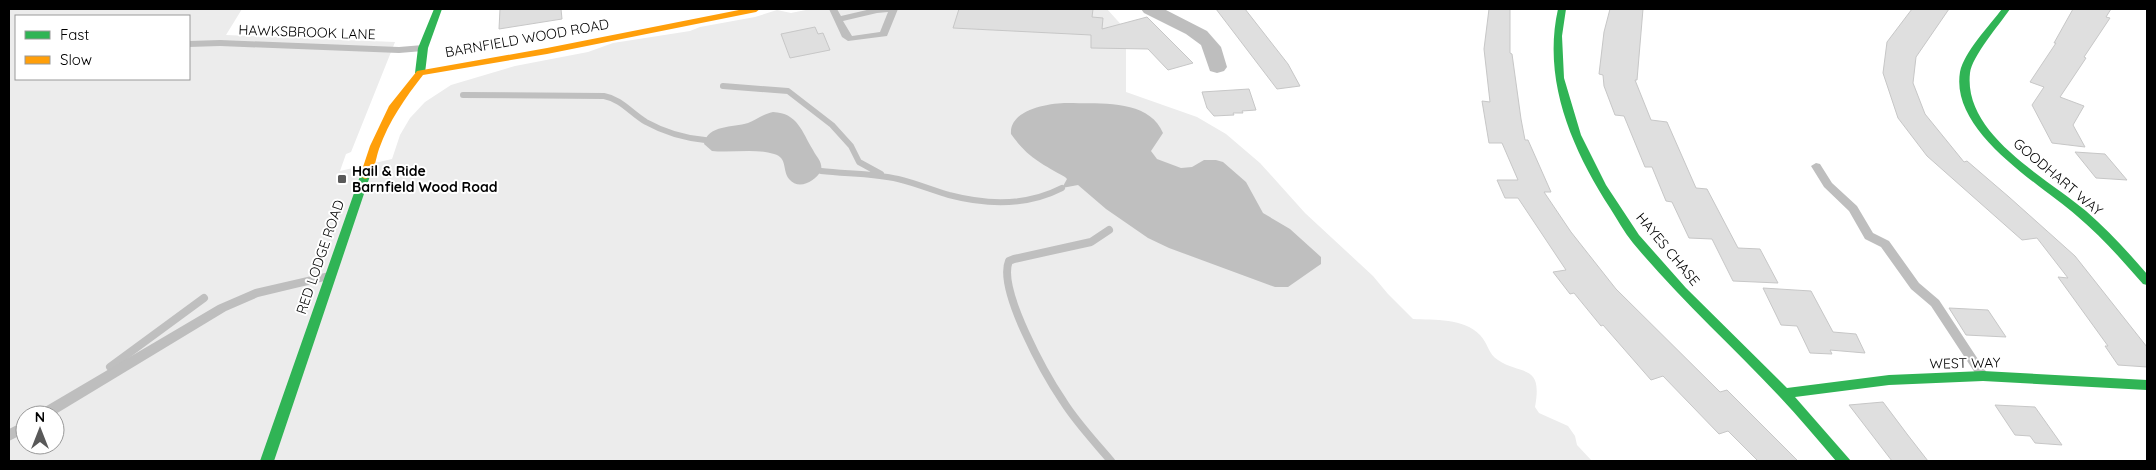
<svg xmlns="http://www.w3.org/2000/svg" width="2156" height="470" font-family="Quicksand,sans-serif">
<rect width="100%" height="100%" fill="#fff"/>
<!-- green -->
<path fill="#ececec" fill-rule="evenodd" d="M 9,9 L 242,9 L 226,35 L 395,42 L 351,152 L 346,154 L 340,171 L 392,159 L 400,135 L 410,118 L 425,102 L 451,85 L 515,66 L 588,52 L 613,43 L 690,31 L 700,27 L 755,17 L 777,10 L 791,13 L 811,9 L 1107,9 L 1126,30 L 1126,92 L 1197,117 L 1226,134 L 1260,163 L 1305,213 L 1373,276 L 1388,294 L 1413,319 C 1434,320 1464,318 1480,335 C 1488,343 1488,354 1498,360 C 1522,376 1543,363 1535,407 L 1539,413 L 1568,426 L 1575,436 L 1577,445 L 1592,461 L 9,461 ZM 16,16 L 189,16 L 189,79 L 16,79 ZM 25,415 L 55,415 L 55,445 L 25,445 Z"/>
<!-- water -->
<path fill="#bfbfbf" d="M 1067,103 C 1097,104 1149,98 1163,133 L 1151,151 L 1157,159 L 1181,168 L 1192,167 L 1204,160 L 1216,160 L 1223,162 L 1246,182 L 1263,213 L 1290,229 L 1321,257 L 1321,264 L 1288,287 L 1275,287 L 1169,248 L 1148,238 L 1106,209 L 1078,185 L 1062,188 L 1067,179 L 1065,177 C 1041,163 1028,158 1011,134 C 1009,110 1048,103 1067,103 Z
M 773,112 C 798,113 802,132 813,150 C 817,158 823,162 821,171 C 815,181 799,191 789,179 C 782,170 788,158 774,154 C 754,148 733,153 712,151 L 704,144 C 708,124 733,128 748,123 C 756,120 763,114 773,112 Z"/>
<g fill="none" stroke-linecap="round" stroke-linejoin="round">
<!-- stream-far1 -->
<path stroke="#bfbfbf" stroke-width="6" d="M 723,86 L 788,91 L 832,125 L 851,146 L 859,162 L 881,174
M 463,95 L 604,96 C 621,99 631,113 646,122 C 664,132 684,138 705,140
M 821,171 C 847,174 873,173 898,179 C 915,183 932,190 949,195 C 987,205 1027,206 1062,188"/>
<!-- stream -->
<path stroke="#bfbfbf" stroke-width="8" d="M 1109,230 L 1091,242 L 1014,259 L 1009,261 C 997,289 1046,376 1063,401 C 1076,422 1095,442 1111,461
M 110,367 L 204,298"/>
</g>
<!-- building -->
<path fill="#dfdfdf" stroke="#c7c7c7" d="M 500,9 L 561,9 L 562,19 L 499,29 Z
M 959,9 L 1093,9 L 1092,17 L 1103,18 L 1102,29 L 1147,17 L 1193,63 L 1168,70 L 1148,49 L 1091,48 L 1091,35 L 953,28 Z
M 1216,9 L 1245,9 L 1288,64 L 1300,86 L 1277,89 Z
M 1489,9 L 1510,9 L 1510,53 L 1512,54 L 1521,119 L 1525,140 L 1528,140 L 1551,192 L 1544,192 L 1571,232 L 1616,289 L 1720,392 L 1727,390 L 1798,461 L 1758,461 L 1728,431 L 1719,434 L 1663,376 L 1651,380 L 1603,325 L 1601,326 L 1574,293 L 1570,294 L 1553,272 L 1566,270 L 1518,198 L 1505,198 L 1497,180 L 1518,180 L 1502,143 L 1489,143 L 1482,101 L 1490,102 L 1484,49 Z
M 1610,9 L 1643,9 L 1637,80 L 1635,80 L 1651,120 L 1667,122 L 1696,188 L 1707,189 L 1738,248 L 1760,249 L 1778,283 L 1733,281 L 1712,239 L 1689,238 L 1672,202 L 1666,201 L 1652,167 L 1645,167 L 1624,116 L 1615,115 L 1604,86 L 1603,75 L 1599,74 L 1604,32 Z
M 1912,9 L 1949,9 L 1916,57 L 1913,83 L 1925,114 L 1964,162 L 1967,161 L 2009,197 L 2075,256 L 2147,347 L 2147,367 L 2118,365 L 2105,346 L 2108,346 L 2058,277 L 2068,278 L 2037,238 L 2022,240 L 1927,156 L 1898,118 L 1883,73 L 1887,42 Z
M 2073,9 L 2111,9 L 2106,17 L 2110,18 L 2084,57 L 2086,58 L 2060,97 L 2084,106 L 2073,125 L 2085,147 L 2052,143 L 2032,105 L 2044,87 L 2030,82 L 2056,43 L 2054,43 Z
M 815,27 L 818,34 L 823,33 L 830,50 L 790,58 L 781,34 Z
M 1249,89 L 1256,110 L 1242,111 L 1243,113 L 1233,113 L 1234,115 L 1214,116 L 1207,108 L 1202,92 Z
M 2075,152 L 2105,154 L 2127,180 L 2096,178 Z
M 1763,288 L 1811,291 L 1833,332 L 1856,334 L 1865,353 L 1830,350 L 1832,354 L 1810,353 L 1797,326 L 1781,325 Z
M 1949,308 L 1988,310 L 2006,337 L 1966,335 Z
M 1883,402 L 1907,434 L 1928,461 L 1892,461 L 1849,405 Z
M 1995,405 L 2035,407 L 2062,445 L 2035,443 L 2030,436 L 2015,435 Z"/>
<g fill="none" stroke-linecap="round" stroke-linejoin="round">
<!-- lane -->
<path fill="#bebebe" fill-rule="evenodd" d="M 829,9 L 837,9 L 841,16 L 871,9 L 898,9 L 887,36 L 848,41 L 842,37 ZM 888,12 L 880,32 L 852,36 L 843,21 L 877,13 Z
M 220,40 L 399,47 L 423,45 L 428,48 L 423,51 L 399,53 L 220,46 L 189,47 L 189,41 Z
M 1816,163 L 1820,164 L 1832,183 L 1857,206 L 1873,233 L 1889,241 L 1919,283 L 1939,300 L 1987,373 L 1989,376 L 1987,379 L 1983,381 L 1979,379 L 1931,306 L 1911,289 L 1881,247 L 1865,239 L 1849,211 L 1824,187 L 1811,166 Z
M 329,272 L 333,273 L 335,276 L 333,279 L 258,297 L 226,311 L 54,415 L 36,415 L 38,411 L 218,305 L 255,289 Z
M 25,421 L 25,433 L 9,441 L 9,429 Z"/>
<!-- street -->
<path fill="#bebebe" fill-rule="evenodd" d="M 1141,9 L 1164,9 L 1207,31 L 1221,47 L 1227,67 L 1224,71 L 1217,73 L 1210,71 L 1201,45 L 1186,34 L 1144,13 Z"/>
<!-- fast -->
<path fill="#30b455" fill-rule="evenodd" d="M 434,9 L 442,9 L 428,48 L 425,73 L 420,76 L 415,73 L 418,48 Z
M 1558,9 L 1566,9 L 1562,36 L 1564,78 L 1581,135 L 1606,185 L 1639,235 L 1686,288 L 1787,388 L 1889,375 L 1983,371 L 2147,380 L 2147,390 L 1983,381 L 1889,385 L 1795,397 L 1851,461 L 1836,461 C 1817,439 1799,417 1779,396 C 1730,344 1678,297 1633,243 C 1624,232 1617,219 1610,208 C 1572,149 1542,80 1558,9 Z
M 2002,9 L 2010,9 C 2000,24 1972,56 1970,73 C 1963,135 2046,177 2086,211 C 2108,230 2128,252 2147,274 L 2147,285 L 2143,284 C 2122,260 2101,236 2077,216 C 2039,183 1950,132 1960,72 C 1964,52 1990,25 2002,9 Z
M 365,173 L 370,176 L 274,461 L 260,461 L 360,176 Z"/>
<!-- slow -->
<path fill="#ff9f0a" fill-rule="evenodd" d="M 744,9 L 760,9 L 756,12 L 547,54 L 423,75 C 405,98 389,121 379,149 C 376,157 374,177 365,179 L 360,176 L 370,146 L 389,106 L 417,71 L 547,48 Z"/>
</g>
<!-- markers -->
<rect fill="#595959" stroke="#fff" stroke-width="2" x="337" y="174" width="10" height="10" rx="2.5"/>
<g text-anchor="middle" stroke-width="4" stroke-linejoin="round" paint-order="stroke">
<!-- street labels -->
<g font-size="14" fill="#000" stroke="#fff">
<text transform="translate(307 32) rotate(2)" y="5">HAWKSBROOK LANE</text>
<text transform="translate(527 38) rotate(-10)" y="5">BARNFIELD WOOD ROAD</text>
<text transform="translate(2058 177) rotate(40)" y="5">GOODHART WAY</text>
<text transform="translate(1668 249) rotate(50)" y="5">HAYES CHASE</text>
<text transform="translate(320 257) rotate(-71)" y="5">RED LODGE ROAD</text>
<text transform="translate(1965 363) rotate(-1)" y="5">WEST WAY</text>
</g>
<!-- poi labels -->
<g font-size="14" font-weight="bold" fill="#000" stroke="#fff" text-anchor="start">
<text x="352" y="176">Hail &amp; Ride<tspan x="352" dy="16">Barnfield Wood Road</tspan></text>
</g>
</g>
<!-- border -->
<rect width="2156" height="470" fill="none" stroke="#000000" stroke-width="20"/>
<!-- legend -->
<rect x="15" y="15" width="175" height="65" fill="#ffffff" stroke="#999999"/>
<rect x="25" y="31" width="25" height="8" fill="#30b455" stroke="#999999"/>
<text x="60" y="40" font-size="15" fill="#000000">Fast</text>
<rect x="25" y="56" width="25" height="8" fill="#ff9f0a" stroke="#999999"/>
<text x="60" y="65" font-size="15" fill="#000000">Slow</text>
<!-- north arrow -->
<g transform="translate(40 430)"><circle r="24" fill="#ffffff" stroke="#999999"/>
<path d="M0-4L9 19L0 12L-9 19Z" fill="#595959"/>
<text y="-8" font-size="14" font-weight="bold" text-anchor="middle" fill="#000000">N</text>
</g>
</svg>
